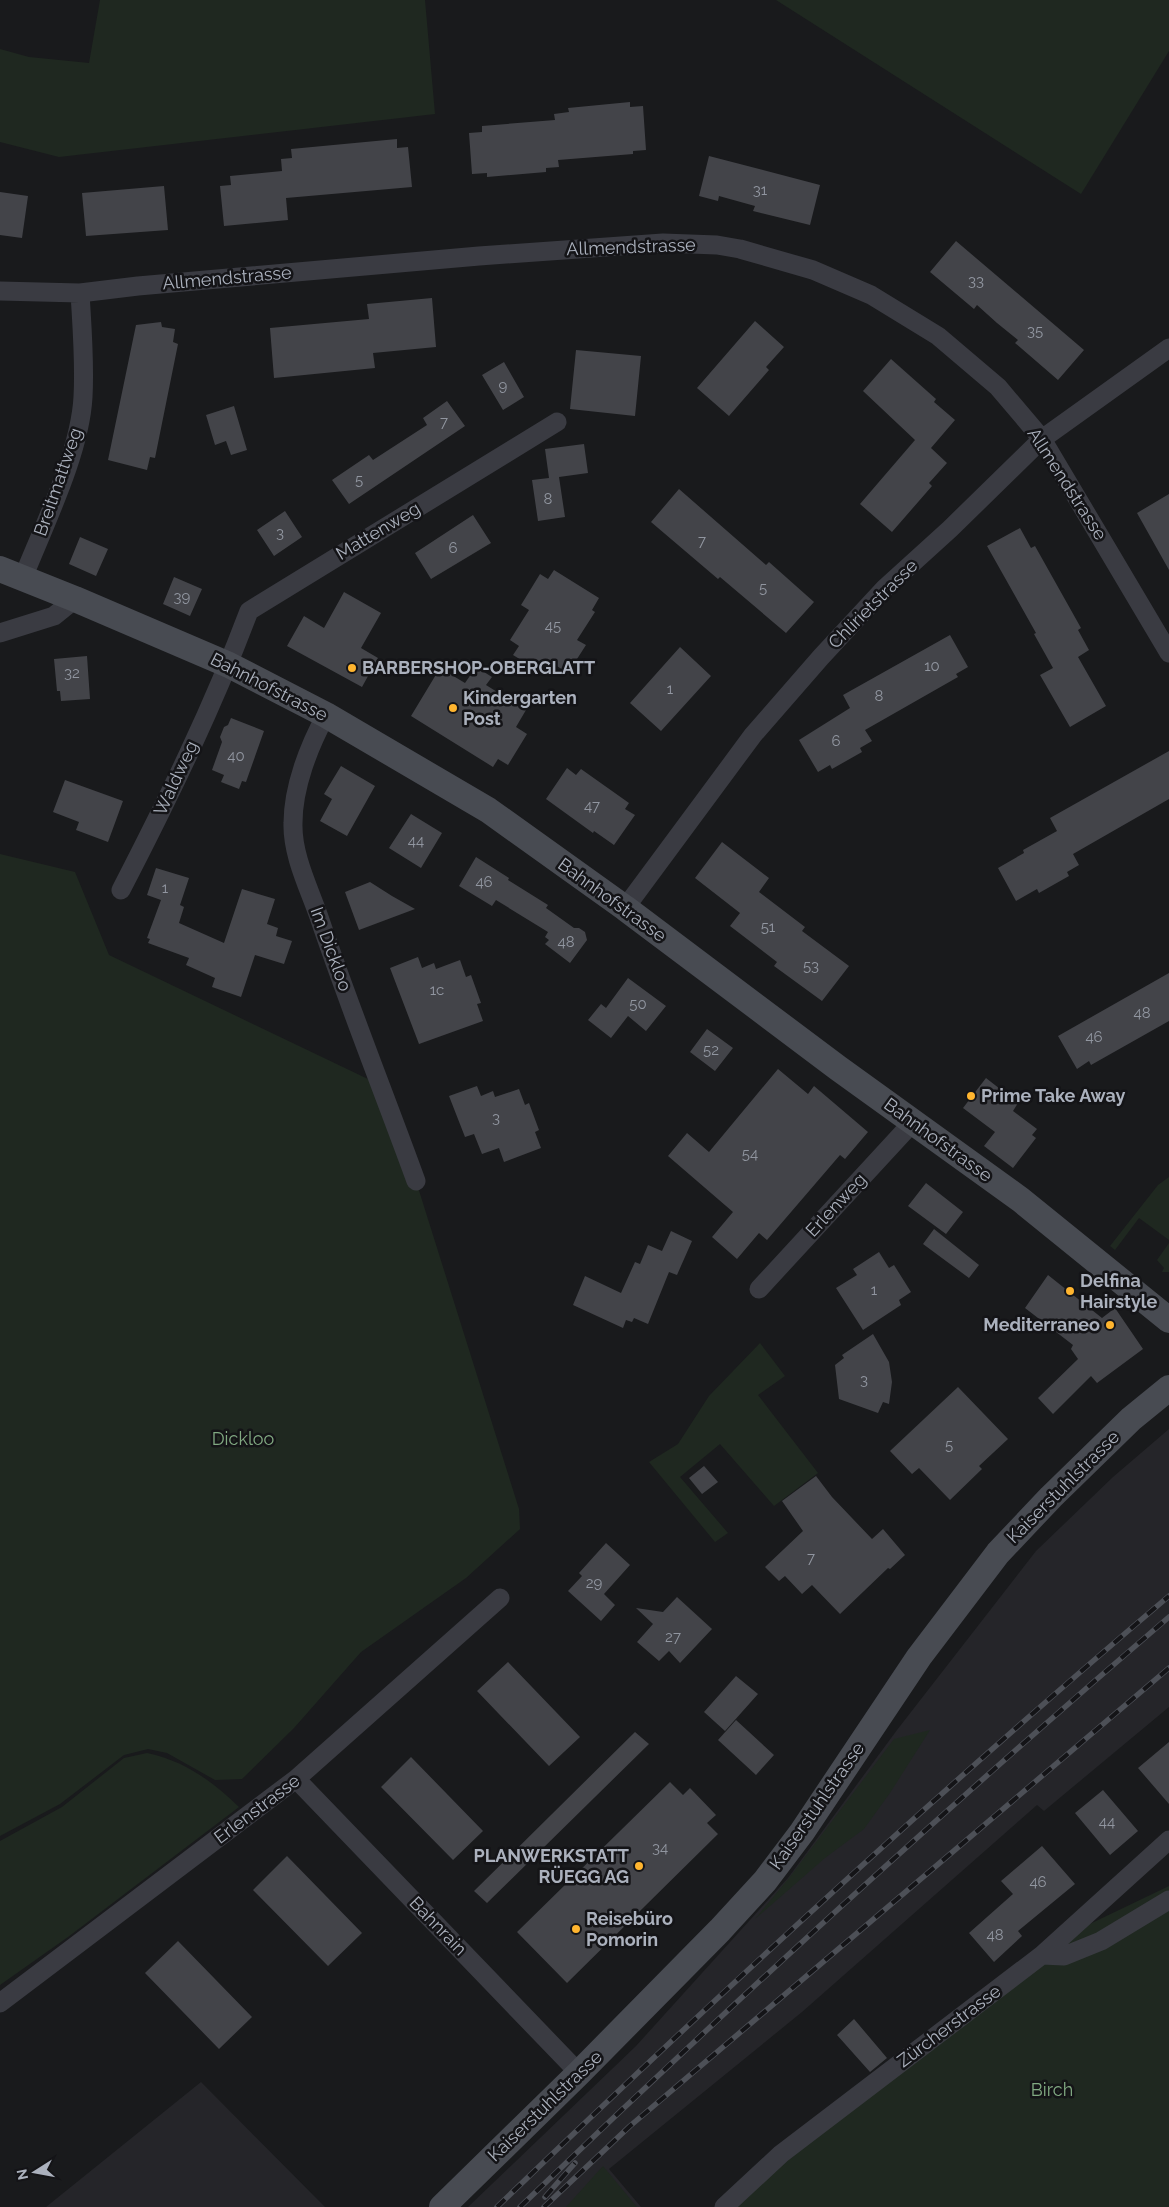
<svg xmlns="http://www.w3.org/2000/svg" width="1169" height="2207" font-family="Raleway,sans-serif">
<rect width="100%" height="100%" fill="#191a1c"/>
<!-- built -->
<path fill="#252529" d="M 1169,1429 L 1169,1707 L 1044,1811 L 1037,1805 L 802,2012 L 609,2169 L 641,2207 L 468,2207 L 636,2046 L 788,1878 L 897,1730 L 1036,1551 L 1113,1477 Z
M 201,2082 L 325,2207 L 46,2207 Z"/>
<!-- green -->
<path fill="#1f2820" d="M 100,0 L 425,0 L 435,114 L 59,157 L 0,142 L 0,49 L 29,57 L 89,63 Z
M 776,0 L 1169,0 L 1169,51 L 1081,194 Z
M 0,854 L 75,872 L 109,955 L 370,1080 L 416,1181 L 519,1509 L 520,1529 L 466,1578 L 361,1652 L 294,1728 L 242,1779 L 215,1780 L 167,1753 L 148,1749 L 124,1755 L 60,1804 L 0,1836 Z
M 1169,1177 L 1169,1240 L 1139,1218 L 1115,1250 L 1110,1246 L 1158,1185 Z
M 1169,1243 L 1169,1272 L 1162,1272 L 1164,1268 L 1157,1260 Z
M 760,1343 L 785,1376 L 758,1395 L 818,1473 L 774,1506 L 720,1444 L 680,1477 L 728,1533 L 715,1542 L 649,1462 L 678,1444 L 709,1396 Z
M 930,1730 L 890,1793 L 864,1829 L 825,1858 L 755,1919 L 789,1878 L 894,1739 Z
M 147,1753 C 185,1761 212,1781 239,1807 L 68,1937 L 0,1985 L 0,1841 L 62,1807 L 124,1758 Z
M 1169,1886 L 1169,2207 L 721,2207 L 1046,1945 Z
M 603,2166 L 637,2207 L 566,2207 Z"/>
<!-- building -->
<path fill="#434449" d="M 630,102 L 630,107 L 643,106 L 646,150 L 633,151 L 633,154 L 558,160 L 559,167 L 546,168 L 546,172 L 487,177 L 487,173 L 472,174 L 469,133 L 482,132 L 482,126 L 555,120 L 554,114 L 569,112 L 568,108 Z
M 397,139 L 397,148 L 408,147 L 412,187 L 286,198 L 288,220 L 224,226 L 220,186 L 231,185 L 230,176 L 282,171 L 281,159 L 292,158 L 291,149 Z
M 709,156 L 820,185 L 810,225 L 753,211 L 755,206 L 719,196 L 718,201 L 699,196 Z
M 164,186 L 168,230 L 86,236 L 82,193 Z
M 0,192 L 28,196 L 22,238 L 0,235 Z
M 956,241 L 1084,350 L 1058,380 L 1015,343 L 1018,340 L 997,323 L 977,305 L 974,309 L 930,272 Z
M 432,298 L 436,347 L 373,353 L 375,368 L 274,378 L 270,328 L 369,319 L 367,304 Z
M 755,321 L 784,347 L 766,367 L 769,370 L 729,416 L 697,388 Z
M 161,322 L 162,327 L 175,329 L 173,342 L 178,344 L 155,458 L 150,457 L 147,470 L 108,460 L 136,325 Z
M 576,350 L 641,356 L 635,416 L 570,409 Z
M 891,359 L 936,399 L 934,402 L 955,420 L 931,448 L 947,463 L 929,483 L 932,486 L 892,532 L 860,504 L 915,440 L 863,391 Z
M 504,362 L 524,397 L 503,410 L 482,375 Z
M 447,401 L 465,426 L 349,504 L 332,480 L 369,455 L 373,460 L 427,425 L 423,418 Z
M 234,406 L 247,450 L 231,455 L 226,441 L 215,445 L 206,415 Z
M 584,444 L 588,473 L 559,477 L 565,517 L 538,521 L 532,480 L 549,478 L 545,449 Z
M 679,489 L 766,565 L 769,562 L 814,602 L 786,633 L 720,577 L 718,579 L 651,522 Z
M 1169,494 L 1169,570 L 1137,513 Z
M 285,511 L 302,537 L 274,556 L 257,530 Z
M 473,515 L 491,543 L 431,579 L 415,553 Z
M 1020,528 L 1031,548 L 1035,546 L 1081,628 L 1078,630 L 1089,650 L 1078,657 L 1106,706 L 1070,727 L 1040,675 L 1053,668 L 1034,634 L 1036,633 L 987,546 Z
M 80,537 L 108,549 L 96,576 L 69,564 Z
M 554,570 L 599,598 L 592,610 L 595,612 L 577,640 L 586,645 L 568,673 L 552,663 L 544,674 L 513,655 L 519,646 L 510,640 L 529,610 L 521,605 L 540,574 L 548,579 Z
M 174,577 L 202,589 L 190,616 L 163,604 Z
M 344,592 L 381,613 L 361,648 L 378,658 L 362,687 L 287,646 L 304,616 L 324,628 Z
M 950,635 L 968,667 L 956,674 L 958,677 L 865,730 L 872,741 L 860,748 L 862,752 L 832,769 L 830,765 L 818,772 L 799,740 L 850,708 L 843,695 Z
M 680,647 L 711,676 L 661,731 L 630,703 Z
M 87,656 L 90,699 L 61,701 L 60,691 L 57,691 L 54,659 Z
M 476,667 L 492,677 L 486,685 L 526,710 L 516,727 L 527,734 L 508,765 L 498,759 L 493,767 L 411,716 L 440,668 L 465,683 Z
M 231,718 L 264,731 L 246,782 L 242,781 L 239,789 L 221,782 L 224,775 L 212,770 L 222,742 L 220,737 L 224,727 L 228,725 Z
M 1169,751 L 1169,799 L 1073,854 L 1079,865 L 1067,872 L 1069,876 L 1039,893 L 1037,889 L 1016,901 L 998,868 L 1024,853 L 1023,850 L 1057,831 L 1050,818 Z
M 341,766 L 375,786 L 347,836 L 320,821 L 332,799 L 324,794 Z
M 567,768 L 576,775 L 581,769 L 629,803 L 625,809 L 635,815 L 614,845 L 594,831 L 593,833 L 546,799 Z
M 65,780 L 123,801 L 108,842 L 76,830 L 79,822 L 53,812 Z
M 411,814 L 442,833 L 421,868 L 389,848 Z
M 722,842 L 769,878 L 759,892 L 805,927 L 802,931 L 849,966 L 822,1001 L 774,966 L 777,962 L 730,926 L 740,913 L 695,878 Z
M 476,857 L 509,878 L 508,880 L 548,905 L 546,908 L 574,928 L 579,928 L 585,932 L 587,940 L 570,963 L 545,944 L 549,940 L 545,937 L 548,932 L 496,900 L 492,906 L 459,886 Z
M 156,868 L 189,878 L 180,905 L 184,907 L 179,923 L 224,943 L 242,889 L 275,899 L 267,924 L 278,928 L 276,936 L 292,941 L 284,964 L 255,955 L 241,997 L 212,987 L 215,978 L 186,965 L 189,958 L 148,943 L 150,939 L 147,938 L 161,900 L 147,895 Z
M 370,882 L 392,896 L 415,909 L 359,930 L 345,892 Z
M 418,957 L 422,968 L 434,963 L 436,969 L 460,960 L 466,977 L 471,975 L 481,1003 L 477,1004 L 483,1021 L 419,1044 L 390,968 Z
M 1169,973 L 1169,1021 L 1091,1065 L 1089,1061 L 1077,1069 L 1058,1036 Z
M 628,978 L 666,1006 L 646,1031 L 628,1016 L 611,1038 L 588,1020 L 601,1004 L 606,1008 Z
M 707,1029 L 733,1048 L 715,1071 L 690,1052 Z
M 778,1069 L 808,1094 L 814,1086 L 868,1132 L 845,1159 L 840,1155 L 767,1240 L 759,1233 L 737,1259 L 712,1237 L 733,1212 L 668,1156 L 687,1133 L 709,1152 Z
M 986,1078 L 1018,1103 L 1013,1111 L 1037,1129 L 1032,1135 L 1036,1138 L 1013,1168 L 984,1146 L 995,1132 L 963,1108 Z
M 477,1086 L 481,1096 L 493,1091 L 495,1097 L 519,1089 L 525,1105 L 529,1103 L 539,1130 L 535,1132 L 541,1148 L 504,1162 L 499,1148 L 482,1154 L 474,1134 L 465,1137 L 449,1096 Z
M 926,1183 L 963,1212 L 946,1234 L 908,1206 Z
M 934,1229 L 979,1265 L 969,1278 L 923,1244 Z
M 671,1231 L 692,1241 L 677,1275 L 669,1272 L 648,1324 L 634,1318 L 632,1322 L 626,1320 L 623,1328 L 573,1305 L 585,1276 L 621,1293 L 635,1262 L 640,1264 L 648,1245 L 662,1251 Z
M 879,1252 L 889,1268 L 894,1265 L 911,1292 L 899,1300 L 901,1305 L 863,1330 L 836,1288 L 857,1275 L 853,1269 Z
M 1048,1275 L 1102,1318 L 1115,1308 L 1143,1349 L 1097,1383 L 1091,1376 L 1053,1414 L 1038,1398 L 1078,1359 L 1071,1349 L 1073,1345 L 1025,1308 Z
M 873,1334 L 889,1362 L 892,1382 L 889,1404 L 883,1402 L 878,1413 L 839,1399 L 835,1365 L 844,1358 L 842,1355 Z
M 958,1387 L 1008,1439 L 979,1466 L 982,1469 L 950,1500 L 919,1468 L 912,1474 L 890,1451 Z
M 704,1466 L 718,1482 L 702,1494 L 689,1478 Z
M 816,1476 L 832,1497 L 872,1539 L 883,1529 L 905,1555 L 890,1569 L 888,1568 L 840,1614 L 812,1585 L 802,1594 L 785,1576 L 779,1581 L 765,1567 L 803,1531 L 782,1501 Z
M 606,1543 L 630,1565 L 604,1594 L 615,1605 L 601,1621 L 568,1591 L 582,1576 L 579,1573 Z
M 677,1597 L 712,1629 L 680,1663 L 669,1651 L 659,1661 L 637,1642 L 653,1624 L 636,1608 L 663,1612 Z
M 508,1662 L 580,1737 L 549,1766 L 477,1691 Z
M 736,1676 L 758,1694 L 725,1731 L 704,1712 Z
M 736,1720 L 774,1755 L 756,1775 L 718,1740 Z
M 635,1732 L 649,1744 L 487,1903 L 474,1891 Z
M 1169,1742 L 1169,1804 L 1138,1768 Z
M 411,1757 L 483,1831 L 453,1860 L 381,1787 Z
M 670,1782 L 683,1795 L 690,1788 L 716,1815 L 707,1823 L 718,1834 L 567,1983 L 517,1932 Z
M 1103,1790 L 1138,1831 L 1110,1855 L 1075,1813 Z
M 1042,1846 L 1075,1884 L 1018,1931 L 1022,1936 L 994,1962 L 969,1933 L 1013,1894 L 1001,1881 Z
M 287,1856 L 362,1933 L 328,1966 L 253,1890 Z
M 178,1941 L 252,2017 L 219,2049 L 145,1973 Z
M 854,2019 L 887,2058 L 870,2072 L 837,2035 Z"/>
<g fill="none" stroke-linecap="round" stroke-linejoin="round">
<!-- street -->
<path stroke="#3a3b42" stroke-width="19" d="M 0,291 L 80,293 L 138,286 L 479,256 L 663,243 L 717,245 L 740,249 L 813,270 L 871,295 L 938,336 L 998,387 L 1042,439 L 1169,653
M 23,578 C 44,525 80,453 83,397 C 85,362 82,328 80,293
M 0,633 L 54,616 L 75,599
M 326,715 C 309,746 293,787 293,823 C 292,855 309,888 319,917 C 349,1006 384,1093 416,1181
M 121,890 C 168,799 213,707 249,611 L 557,422
M 625,908 L 753,735 L 821,657 L 885,588 L 950,529 L 1042,439 L 1169,348
M 759,1289 L 913,1122
M 296,1779 L 579,2073
M 1042,1955 L 1064,1956 L 1101,1941 L 1169,1900
M 0,2003 L 296,1779 L 500,1598
M 724,2207 L 781,2154 L 1042,1955 L 1169,1840"/>
<!-- secondary -->
<path stroke="#484b52" stroke-width="26" d="M 0,569 L 75,599 L 229,665 L 326,715 L 488,810 L 625,908 L 838,1068 L 1021,1200 L 1169,1320
M 442,2207 L 579,2073 L 720,1930 L 765,1881 L 802,1832 L 919,1657 L 998,1553 L 1051,1497 L 1131,1419 L 1169,1388"/>
<!-- rail casing -->
<g stroke="#4d5057" stroke-width="5.5">
<path id="rail" d="M 545,2197 L 575,2163
M 497,2207 C 715,1997 938,1792 1169,1596
M 520,2207 C 731,2004 947,1807 1169,1617
M 544,2207 L 630,2126 L 1169,1668"/>
</g>
<!-- rail -->
<use href="#rail" stroke="#141417" stroke-width="4" stroke-dasharray="11" stroke-linecap="butt"/>
</g>
<!-- markers -->
<g fill="#ffb52f" stroke="#141417" stroke-width="2">
<circle cx="352" cy="668" r="5"/>
<circle cx="453" cy="708" r="5"/>
<circle cx="971" cy="1096" r="5"/>
<circle cx="1070" cy="1291" r="5"/>
<circle cx="1110" cy="1325" r="5"/>
<circle cx="639" cy="1866" r="5"/>
<circle cx="576" cy="1929" r="5"/>
</g>
<g text-anchor="middle" stroke-width="5" stroke-linejoin="round" paint-order="stroke">
<!-- number labels -->
<g font-size="15" fill="#9196a0">
<text x="760" y="195">31</text>
<text x="976" y="286">33</text>
<text x="1035" y="336">35</text>
<text x="503" y="391">9</text>
<text x="444" y="427">7</text>
<text x="359" y="485">5</text>
<text x="548" y="504">8</text>
<text x="280" y="538">3</text>
<text x="702" y="546">7</text>
<text x="453" y="553">6</text>
<text x="763" y="593">5</text>
<text x="182" y="602">39</text>
<text x="553" y="631">45</text>
<text x="932" y="671">10</text>
<text x="72" y="678">32</text>
<text x="670" y="694">1</text>
<text x="879" y="701">8</text>
<text x="836" y="746">6</text>
<text x="236" y="761">40</text>
<text x="592" y="811">47</text>
<text x="416" y="846">44</text>
<text x="484" y="887">46</text>
<text x="165" y="893">1</text>
<text x="768" y="932">51</text>
<text x="566" y="947">48</text>
<text x="811" y="971">53</text>
<text x="437" y="995">1c</text>
<text x="638" y="1009">50</text>
<text x="1142" y="1018">48</text>
<text x="1094" y="1042">46</text>
<text x="711" y="1055">52</text>
<text x="496" y="1123">3</text>
<text x="750" y="1159">54</text>
<text x="874" y="1295">1</text>
<text x="864" y="1385">3</text>
<text x="949" y="1450">5</text>
<text x="811" y="1563">7</text>
<text x="594" y="1588">29</text>
<text x="673" y="1642">27</text>
<text x="1107" y="1827">44</text>
<text x="660" y="1853">34</text>
<text x="1038" y="1887">46</text>
<text x="995" y="1940">48</text>
</g>
<!-- street labels -->
<g font-size="18" fill="#abb1bd" stroke="#141417">
<text transform="translate(631 247) rotate(-2)" y="6">Allmendstrasse</text>
<text transform="translate(227 278) rotate(-5)" y="6">Allmendstrasse</text>
<text transform="translate(58 482) rotate(-71)" y="6">Breitmattweg</text>
<text transform="translate(1067 484) rotate(57)" y="6">Allmendstrasse</text>
<text transform="translate(378 531) rotate(-31)" y="6">Mattenweg</text>
<text transform="translate(873 604) rotate(-45)" y="6">Chlirietstrasse</text>
<text transform="translate(269 687) rotate(27)" y="6">Bahnhofstrasse</text>
<text transform="translate(176 778) rotate(-65)" y="6">Waldweg</text>
<text transform="translate(612 900) rotate(36)" y="6">Bahnhofstrasse</text>
<text transform="translate(331 949) rotate(70)" y="6">Im Dickloo</text>
<text transform="translate(938 1140) rotate(36)" y="6">Bahnhofstrasse</text>
<text transform="translate(836 1205) rotate(-47)" y="6">Erlenweg</text>
<text transform="translate(1063 1487) rotate(-45)" y="6">Kaiserstuhlstrasse</text>
<text transform="translate(817 1806) rotate(-55)" y="6">Kaiserstuhlstrasse</text>
<text transform="translate(257 1809) rotate(-37)" y="6">Erlenstrasse</text>
<text transform="translate(438 1926) rotate(46)" y="6">Bahnrain</text>
<text transform="translate(949 2026) rotate(-37)" y="6">Zürcherstrasse</text>
<text transform="translate(545 2106) rotate(-44)" y="6">Kaiserstuhlstrasse</text>
</g>
<!-- poi labels -->
<g font-size="18" font-weight="bold" fill="#abb1bd" stroke="#141417" text-anchor="start">
<text x="362" y="674">BARBERSHOP-OBERGLATT</text>
<text x="463" y="704">Kindergarten<tspan x="463" dy="21">Post</tspan></text>
<text x="981" y="1102">Prime Take Away</text>
<text x="1080" y="1287">Delfina<tspan x="1080" dy="21">Hairstyle</tspan></text>
<text x="1100" y="1331" text-anchor="end">Mediterraneo</text>
<text x="629" y="1862" text-anchor="end">PLANWERKSTATT<tspan x="629" dy="21">RÜEGG AG</tspan></text>
<text x="586" y="1925">Reisebüro<tspan x="586" dy="21">Pomorin</tspan></text>
</g>
<!-- park labels -->
<g font-size="18" fill="#81a982" stroke="#141417">
<text x="243" y="1445">Dickloo</text>
<text x="1052" y="2096">Birch</text>
</g>
</g>
<!-- north arrow -->
<g transform="translate(35 2172) rotate(259)" stroke="#141417" stroke-width="4" paint-order="stroke">
<path d="M0-4L9 19L0 12L-9 19Z" fill="#abb1bd"/>
<text y="-8" font-size="14" font-weight="bold" text-anchor="middle" fill="#abb1bd">N</text>
</g>
</svg>
